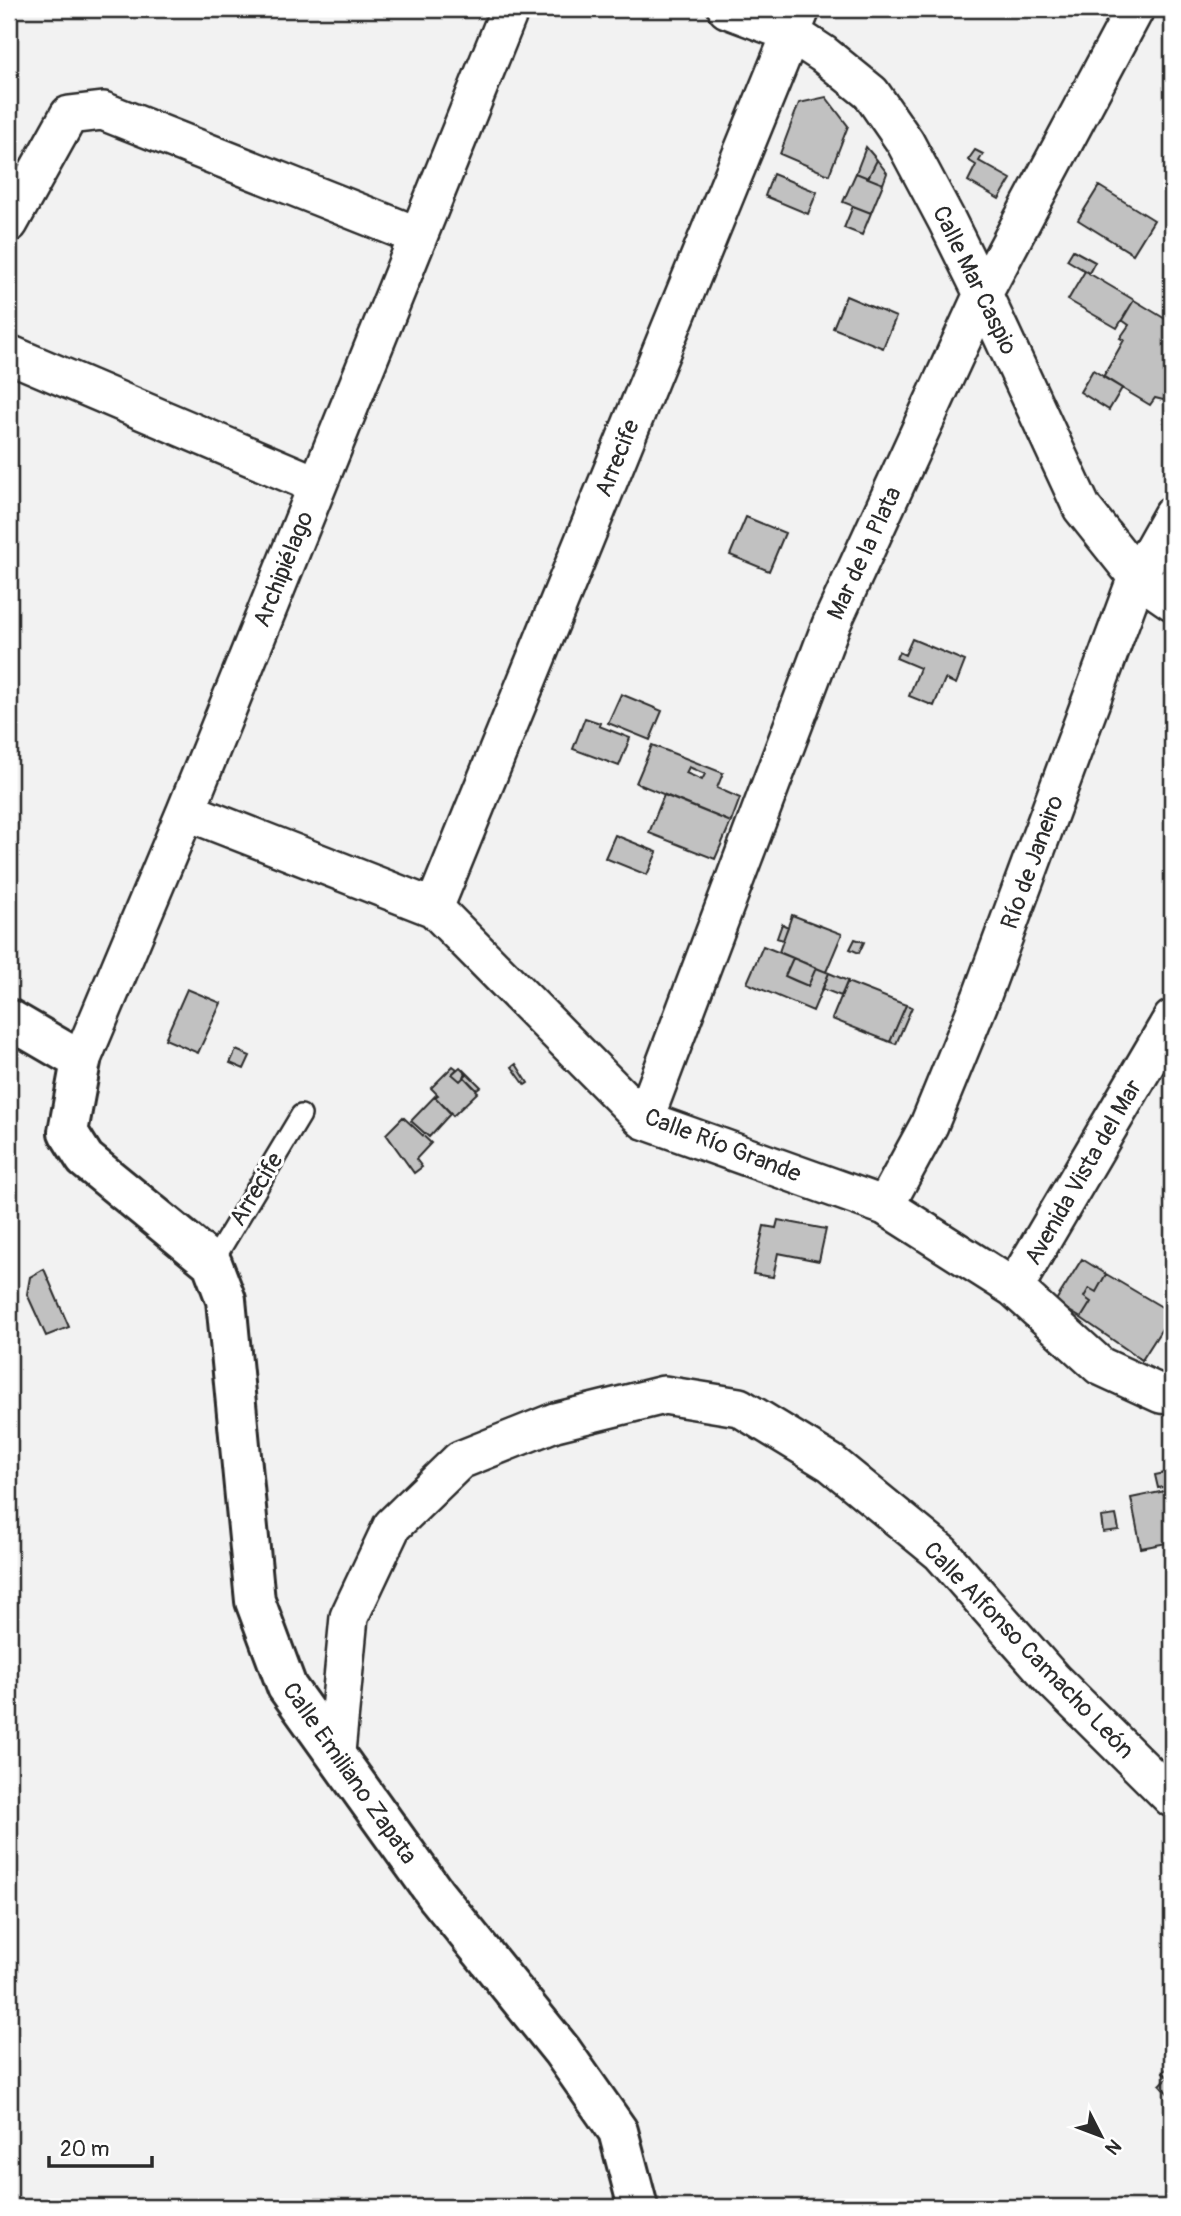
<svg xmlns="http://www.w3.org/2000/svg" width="1181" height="2216" font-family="Pangolin,sans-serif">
<rect width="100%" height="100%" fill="#f2f2f2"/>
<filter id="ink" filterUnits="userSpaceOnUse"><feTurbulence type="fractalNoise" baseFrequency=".0143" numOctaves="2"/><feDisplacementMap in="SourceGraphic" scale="14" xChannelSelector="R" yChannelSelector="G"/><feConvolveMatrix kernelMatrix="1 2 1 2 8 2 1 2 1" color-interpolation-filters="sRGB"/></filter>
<g filter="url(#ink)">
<!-- building -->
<path fill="#c1c1c1" stroke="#2b2b2b" stroke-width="2" fill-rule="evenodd" d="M 826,97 L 848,126 L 829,175 L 780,154 L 799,103 Z
M 866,147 L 877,160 L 868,178 L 856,173 Z
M 975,150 L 983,154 L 979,161 L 1011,179 L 999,199 L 968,181 L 976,165 L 968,160 Z
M 877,160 L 887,173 L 883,184 L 868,178 Z
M 856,173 L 883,184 L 871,213 L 843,202 Z
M 773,174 L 817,192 L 808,214 L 765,196 Z
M 1099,186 L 1154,220 L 1133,254 L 1078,220 Z
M 853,206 L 871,213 L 862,235 L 844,228 Z
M 1073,250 L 1095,262 L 1089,273 L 1067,260 Z
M 1085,271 L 1134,300 L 1117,328 L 1068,300 Z
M 846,296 L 896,317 L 883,348 L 833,328 Z
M 1134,300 L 1172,323 L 1172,372 L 1170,376 L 1172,379 L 1172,395 L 1163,400 L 1155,398 L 1150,405 L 1103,377 L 1124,340 L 1120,338 L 1129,325 L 1122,320 Z
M 1093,370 L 1122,388 L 1109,410 L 1080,392 Z
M 746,517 L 785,533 L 769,571 L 730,555 Z
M 912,639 L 965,661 L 956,684 L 945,679 L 934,706 L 909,696 L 920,668 L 896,658 L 899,652 L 905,655 Z
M 621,694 L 662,711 L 650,740 L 608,723 Z
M 585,718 L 600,723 L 599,726 L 630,738 L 619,766 L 573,749 Z
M 652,745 L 723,773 L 717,788 L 740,798 L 731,822 L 636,783 ZM 689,767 L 705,774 L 702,780 L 686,773 Z
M 664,795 L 731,822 L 715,859 L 649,833 Z
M 615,835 L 657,852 L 647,875 L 605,858 Z
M 792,915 L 842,934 L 826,972 L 779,952 Z
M 782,924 L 788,927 L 783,940 L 777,938 Z
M 855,939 L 864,942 L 859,953 L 850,949 Z
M 763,946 L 793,958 L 785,976 L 796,981 L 808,986 L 816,968 L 829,973 L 813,1011 L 747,983 Z
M 793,958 L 816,968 L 808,986 L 785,976 Z
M 829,973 L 848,981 L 841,996 L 823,989 Z
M 847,982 L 906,1005 L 890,1042 L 832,1019 Z
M 187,989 L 221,1003 L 198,1053 L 165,1039 Z
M 906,1005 L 912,1007 L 896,1044 L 890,1042 Z
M 236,1050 L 250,1056 L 244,1069 L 230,1063 Z
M 516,1064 L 528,1083 L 525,1085 L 512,1067 Z
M 453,1066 L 457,1069 L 452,1074 L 460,1081 L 464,1077 L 478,1092 L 453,1116 L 435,1097 L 438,1095 L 431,1088 Z
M 460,1067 L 467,1074 L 460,1081 L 452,1074 Z
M 466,1072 L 481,1087 L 477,1090 L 464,1077 Z
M 437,1094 L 435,1097 L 451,1113 L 429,1137 L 411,1121 Z
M 403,1117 L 431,1143 L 416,1159 L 422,1167 L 414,1173 L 386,1134 Z
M 778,1220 L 826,1229 L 819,1261 L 778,1253 L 773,1277 L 753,1274 L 764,1226 L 776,1228 Z
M 1082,1259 L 1106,1274 L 1096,1292 L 1089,1288 L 1084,1297 L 1091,1302 L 1081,1318 L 1055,1302 Z
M 44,1269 L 69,1327 L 46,1336 L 27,1294 L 30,1277 Z
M 1106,1274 L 1172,1313 L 1142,1360 L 1081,1318 L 1091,1302 L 1084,1297 L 1089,1288 L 1096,1292 Z
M 1165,1473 L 1168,1486 L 1158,1488 L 1155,1475 Z
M 1165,1491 L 1168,1507 L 1172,1507 L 1172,1542 L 1141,1548 L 1131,1498 Z
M 1116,1515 L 1119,1530 L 1103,1532 L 1101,1517 Z
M 1172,2064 L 1172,2073 L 1168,2077 L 1163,2072 Z
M 1172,2073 L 1172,2098 L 1160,2085 Z"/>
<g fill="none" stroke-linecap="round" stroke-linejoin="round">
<!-- service casing -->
<g stroke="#2b2b2b" stroke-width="24">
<path id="service" d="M 212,1263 L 301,1115"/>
</g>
<!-- minor casing -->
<g stroke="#2b2b2b" stroke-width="42">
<path id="minor" d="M 727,9 L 791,33 L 823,54 L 871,93 L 905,142 L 947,221 L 983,294 L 1082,508 L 1137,577 L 1172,601
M 9,223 L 69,115 L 103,111 L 418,236
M 9,354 L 317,485
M 186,811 L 434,908 L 644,1120 L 885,1206 L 1014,1288 L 1100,1366 L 1161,1394 L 1172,1395
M 434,908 L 801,9
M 81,1061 L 186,811 L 510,9
M 644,1120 L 831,625 L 983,294 L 1135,9
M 885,1206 L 929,1125 L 981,998 L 1137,577 L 1172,515
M 1014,1288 L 1172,1019
M 336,1752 L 349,1617 L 392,1526 L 460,1460 L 555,1422 L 664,1395 L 739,1407 L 831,1463 L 941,1553 L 1053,1680 L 1172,1798"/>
</g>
<!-- secondary casing -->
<g stroke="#2b2b2b" stroke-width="44">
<path id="secondary" d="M 9,1019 L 81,1061 L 68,1132 L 85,1159 L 212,1263 L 226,1300 L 255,1601 L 287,1687 L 436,1895 L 562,2051 L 618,2131 L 638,2207"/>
</g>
<!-- service -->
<use href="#service" stroke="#fff" stroke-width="19"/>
<!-- minor -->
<use href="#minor" stroke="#fff" stroke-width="37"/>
<!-- secondary -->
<use href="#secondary" stroke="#fff" stroke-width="38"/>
</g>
</g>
<g text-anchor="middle" stroke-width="6" stroke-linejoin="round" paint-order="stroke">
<!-- street labels -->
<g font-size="24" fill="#2b2b2b" stroke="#fff">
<text transform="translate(975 280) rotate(64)" y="8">Calle Mar Caspio</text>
<text transform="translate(617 458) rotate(-68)" y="8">Arrecife</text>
<text transform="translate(864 553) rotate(-65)" y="8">Mar de la Plata</text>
<text transform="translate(283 569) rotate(-68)" y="8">Archipiélago</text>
<text transform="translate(1032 862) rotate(-70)" y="8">Río de Janeiro</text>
<text transform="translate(723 1145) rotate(21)" y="8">Calle Río Grande</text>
<text transform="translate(1083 1172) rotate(-60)" y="8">Avenida Vista del Mar</text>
<text transform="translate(256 1189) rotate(-59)" y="8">Arrecife</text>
<text transform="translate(1029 1650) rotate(46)" y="8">Calle Alfonso Camacho León</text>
<text transform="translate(350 1773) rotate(55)" y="8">Calle Emiliano Zapata</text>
</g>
</g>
<!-- margin -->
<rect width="1181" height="2216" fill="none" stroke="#fff" stroke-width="35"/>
<rect x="18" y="18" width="1146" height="2181" fill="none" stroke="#2b2b2b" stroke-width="2.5" filter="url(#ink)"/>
<!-- north arrow -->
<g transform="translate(1101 2136) rotate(132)" stroke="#ffffff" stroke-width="5" paint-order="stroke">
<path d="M0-5L12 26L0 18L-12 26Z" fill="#2b2b2b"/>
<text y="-10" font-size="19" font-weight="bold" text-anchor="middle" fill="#2b2b2b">N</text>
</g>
<!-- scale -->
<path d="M49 2156v10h103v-10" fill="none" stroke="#2b2b2b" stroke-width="3.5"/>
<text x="60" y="2156" font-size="21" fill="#2b2b2b" stroke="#ffffff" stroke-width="5" paint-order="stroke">20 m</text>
</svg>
